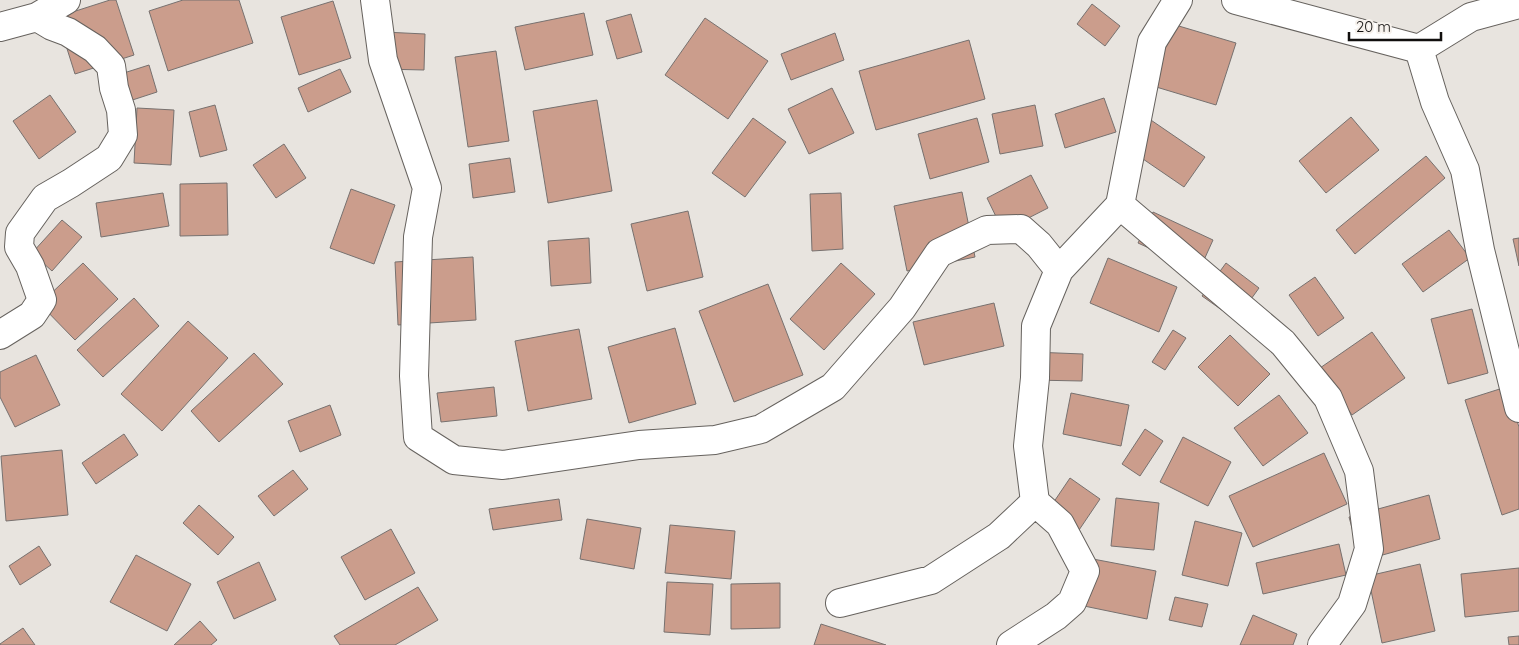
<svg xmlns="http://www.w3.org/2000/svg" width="1519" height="645" font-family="Quicksand,sans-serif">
<rect width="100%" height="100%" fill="#e8e4df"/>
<!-- building -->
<path fill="#cb9d8c" stroke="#77716f" d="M 110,0 L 116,0 L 134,55 L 75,74 L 57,17 Z
M 183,0 L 239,0 L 253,43 L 168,71 L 149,11 Z
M 333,1 L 351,58 L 299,75 L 281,17 Z
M 1092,4 L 1120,26 L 1105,46 L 1077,24 Z
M 584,13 L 593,55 L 525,70 L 515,27 Z
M 631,14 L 642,52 L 617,59 L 606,21 Z
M 705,18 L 768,61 L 728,119 L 665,75 Z
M 1162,21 L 1236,43 L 1216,105 L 1143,83 Z
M 384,32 L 425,34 L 424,70 L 382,69 Z
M 835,33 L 844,60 L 791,80 L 781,54 Z
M 969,40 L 985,99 L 876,130 L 859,71 Z
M 496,51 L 509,141 L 468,147 L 455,57 Z
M 149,65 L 157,92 L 114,106 L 105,79 Z
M 340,69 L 351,92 L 308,112 L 298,88 Z
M 832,88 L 854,133 L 809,154 L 788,109 Z
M 50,95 L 76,132 L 39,159 L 13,121 Z
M 1104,98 L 1116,132 L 1065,148 L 1055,114 Z
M 597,100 L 612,191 L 548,203 L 533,111 Z
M 215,105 L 227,150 L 200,157 L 189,112 Z
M 1035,105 L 1043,146 L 1000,154 L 992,114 Z
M 137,108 L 174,110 L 171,165 L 134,163 Z
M 1145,116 L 1205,157 L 1184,187 L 1124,146 Z
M 1351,117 L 1379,150 L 1326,193 L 1299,161 Z
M 753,118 L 786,142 L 745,197 L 712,173 Z
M 977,118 L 989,162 L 930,179 L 918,134 Z
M 284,144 L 306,178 L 276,198 L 253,165 Z
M 1426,156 L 1445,178 L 1355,254 L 1336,230 Z
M 510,158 L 515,192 L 473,198 L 469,164 Z
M 1031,175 L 1048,208 L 1003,231 L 987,198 Z
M 227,183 L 228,235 L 180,236 L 180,184 Z
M 351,189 L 395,205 L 374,264 L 330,248 Z
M 962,192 L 975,257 L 907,271 L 894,206 Z
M 163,193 L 169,226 L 101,237 L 96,203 Z
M 841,193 L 843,249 L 812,251 L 810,194 Z
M 688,211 L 703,277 L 647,291 L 631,224 Z
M 1153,212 L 1213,240 L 1199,271 L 1138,243 Z
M 62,220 L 82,237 L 52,271 L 32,253 Z
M 1449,230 L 1470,258 L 1423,292 L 1402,264 Z
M 589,238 L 591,283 L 551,286 L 548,241 Z
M 1519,238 L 1519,266 L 1513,239 Z
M 473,257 L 476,320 L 398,325 L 395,262 Z
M 1108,258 L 1177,287 L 1159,332 L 1090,303 Z
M 83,263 L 118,299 L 75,340 L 40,304 Z
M 841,263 L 875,294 L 824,350 L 790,319 Z
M 1226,263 L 1259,288 L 1236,320 L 1202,296 Z
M 1315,277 L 1344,318 L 1318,336 L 1289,295 Z
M 768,284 L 803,375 L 734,402 L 699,311 Z
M 134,298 L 159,326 L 103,377 L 77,350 Z
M 994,303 L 1004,346 L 924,365 L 913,322 Z
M 1472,309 L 1488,373 L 1448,384 L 1431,319 Z
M 188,321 L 228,358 L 162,431 L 121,394 Z
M 675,328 L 696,404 L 629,423 L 608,347 Z
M 579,329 L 592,399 L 528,411 L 515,341 Z
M 1173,330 L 1186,338 L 1165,370 L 1152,362 Z
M 1372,332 L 1405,378 L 1352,415 L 1320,368 Z
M 1230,335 L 1270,374 L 1238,406 L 1198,367 Z
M 1033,352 L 1083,354 L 1082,381 L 1032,380 Z
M 254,353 L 283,384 L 219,442 L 191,411 Z
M 36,355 L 60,405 L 15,427 L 0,397 L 0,372 Z
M 494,387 L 497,416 L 441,422 L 437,393 Z
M 1506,387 L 1519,427 L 1519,509 L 1502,515 L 1465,400 Z
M 1071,393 L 1129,405 L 1121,446 L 1063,434 Z
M 1279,395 L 1308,433 L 1263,466 L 1234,428 Z
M 330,405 L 341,435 L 300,452 L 288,421 Z
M 1145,429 L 1163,441 L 1140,476 L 1122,464 Z
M 124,434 L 138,455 L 96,484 L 82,463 Z
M 1183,437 L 1231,462 L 1208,506 L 1160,482 Z
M 62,450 L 68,515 L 6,521 L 1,456 Z
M 1324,453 L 1347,504 L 1253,547 L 1229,496 Z
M 293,470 L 308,489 L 274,516 L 258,496 Z
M 1070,478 L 1100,499 L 1077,533 L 1047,512 Z
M 1429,495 L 1440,539 L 1361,561 L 1349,517 Z
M 1116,498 L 1159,503 L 1154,550 L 1111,546 Z
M 559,499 L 562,520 L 493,530 L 489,509 Z
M 199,505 L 234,537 L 218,555 L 183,523 Z
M 587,519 L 641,528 L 634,569 L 580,559 Z
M 1195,521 L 1242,533 L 1228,586 L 1182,575 Z
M 670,525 L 735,531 L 731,579 L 665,573 Z
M 391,529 L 415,573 L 365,600 L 341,557 Z
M 1339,544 L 1346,575 L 1263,594 L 1256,563 Z
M 39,546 L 51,565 L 20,585 L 9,566 Z
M 136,555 L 191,584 L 167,631 L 110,602 Z
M 1093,559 L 1156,571 L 1147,619 L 1084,606 Z
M 259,562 L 276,600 L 234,619 L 217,582 Z
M 1420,564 L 1435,631 L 1382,643 L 1368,576 Z
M 1519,568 L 1519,611 L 1465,617 L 1461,574 Z
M 667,582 L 713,584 L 710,635 L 664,632 Z
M 780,583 L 780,628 L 731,629 L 731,584 Z
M 418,587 L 438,620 L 395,645 L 340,645 L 334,636 Z
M 1175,597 L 1208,604 L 1202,627 L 1169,620 Z
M 1253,615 L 1297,634 L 1293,645 L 1240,645 Z
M 200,621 L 217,640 L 211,645 L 174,645 Z
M 821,624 L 886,645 L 814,645 Z
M 23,628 L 35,645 L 0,645 L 0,644 Z
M 1519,636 L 1519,645 L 1509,645 L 1508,637 Z"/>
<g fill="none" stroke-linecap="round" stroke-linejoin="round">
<!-- street casing -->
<g stroke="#66625e" stroke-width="30">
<path id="street" d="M 375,0 L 383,60 L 427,188 L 418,237 L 414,376 L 418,437 L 454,460 L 503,465 L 639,445 L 715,440 L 761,429 L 833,387 L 902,308 L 939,253 L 987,230 L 1021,229 L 1039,245 L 1059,270
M 1236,0 L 1419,49 L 1435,102 L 1465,170 L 1480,250 L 1519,408
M 0,27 L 37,17 L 66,0
M 1419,49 L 1471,17 L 1519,4
M 1120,205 L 1283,343 L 1328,398 L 1359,471 L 1369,549 L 1352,604 L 1322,645
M 0,335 L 32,315 L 42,300 L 30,266 L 19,247 L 20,233 L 45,198 L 71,183 L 109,158 L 123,135 L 121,110 L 114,88 L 111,66 L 95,49 L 68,32 L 52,26 L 37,17
M 840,603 L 931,580 L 999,536 L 1035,502
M 1011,645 L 1056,616 L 1072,602 L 1085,571 L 1060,524 L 1035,502 L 1028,446 L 1035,378 L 1036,326 L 1059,270 L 1120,205 L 1152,42 L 1178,0"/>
</g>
<!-- street -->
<use href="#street" stroke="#fff" stroke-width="28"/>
</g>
<!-- scale -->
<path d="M1349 32v8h92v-8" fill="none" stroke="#110f0e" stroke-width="2.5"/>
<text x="1356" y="32" font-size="15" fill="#110f0e" stroke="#f6f1ec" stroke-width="4" paint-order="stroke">20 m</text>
</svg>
